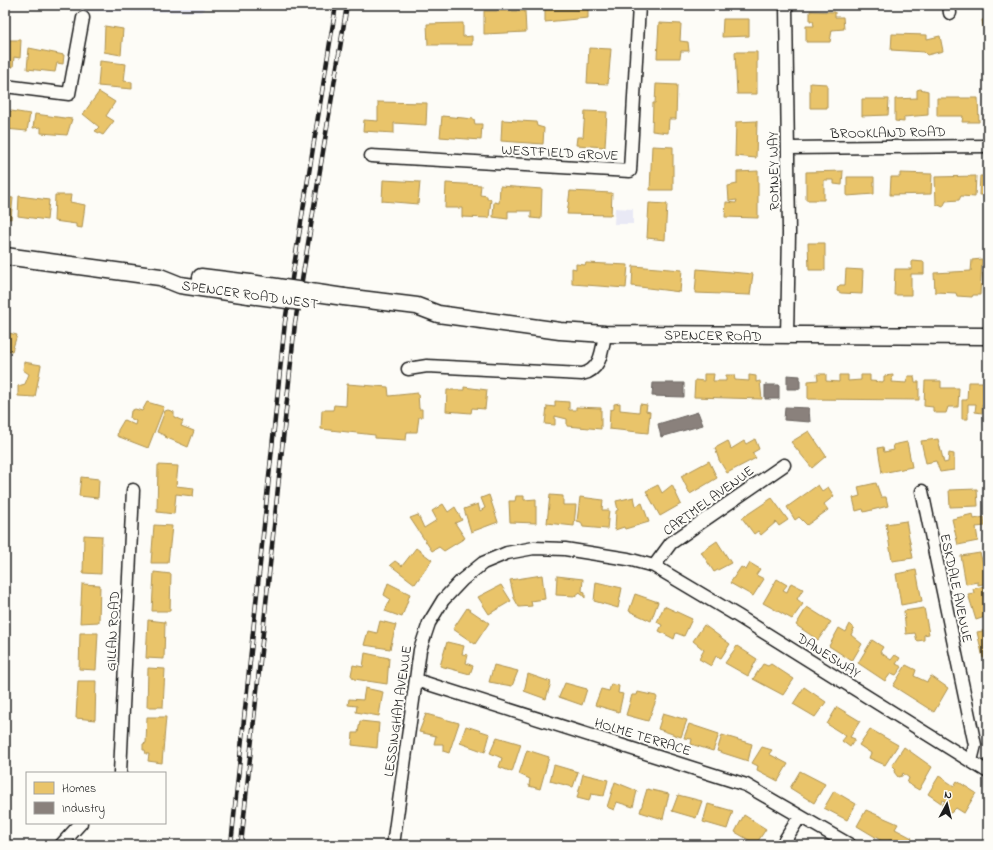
<svg xmlns="http://www.w3.org/2000/svg" width="993" height="850" font-family="'Indie Flower',sans-serif">
<rect width="100%" height="100%" fill="#fdfcf7"/>
<filter id="ink" filterUnits="userSpaceOnUse"><feTurbulence type="fractalNoise" baseFrequency=".025" numOctaves="2"/><feDisplacementMap in="SourceGraphic" scale="8" xChannelSelector="R" yChannelSelector="G"/><feConvolveMatrix kernelMatrix="1 2 1 2 8 2 1 2 1" color-interpolation-filters="sRGB"/></filter>
<g filter="url(#ink)">
<!-- built -->
<path fill="#e9e9f5" d="M 44,5 L 207,5 L 202,12 L 88,11 Z
M 615,208 L 633,209 L 633,224 L 614,224 Z"/>
<!-- homes -->
<path fill="#e9c46a" stroke="#ac9253" d="M 545,5 L 588,5 L 588,18 L 545,22 Z
M 484,11 L 525,11 L 526,32 L 484,34 Z
M 810,11 L 835,12 L 835,17 L 843,17 L 844,29 L 832,30 L 830,42 L 806,42 L 806,26 L 814,26 L 813,21 L 810,21 Z
M 723,19 L 749,19 L 749,36 L 722,37 Z
M 988,19 L 988,45 L 986,45 L 982,20 Z
M 463,23 L 463,37 L 472,36 L 472,45 L 428,45 L 427,24 Z
M 659,23 L 681,24 L 680,41 L 688,42 L 689,51 L 681,51 L 680,58 L 657,58 Z
M 105,26 L 123,29 L 121,55 L 104,52 Z
M 892,34 L 927,35 L 927,39 L 940,36 L 943,51 L 927,55 L 924,52 L 891,50 Z
M 9,40 L 21,40 L 20,58 L 14,57 L 13,67 L 5,66 L 5,46 L 8,46 Z
M 29,48 L 64,55 L 63,64 L 57,63 L 55,72 L 27,69 Z
M 589,48 L 611,49 L 608,84 L 587,83 Z
M 735,52 L 757,52 L 757,94 L 737,94 Z
M 100,61 L 126,64 L 124,81 L 132,82 L 132,89 L 98,86 Z
M 810,83 L 827,84 L 827,108 L 810,108 Z
M 656,84 L 677,85 L 676,119 L 669,119 L 668,133 L 652,131 L 653,103 L 655,103 Z
M 920,89 L 928,91 L 928,115 L 904,117 L 904,122 L 895,121 L 895,99 L 917,98 L 917,90 Z
M 99,92 L 115,102 L 106,116 L 114,121 L 103,135 L 95,131 L 99,127 L 83,114 Z
M 937,98 L 978,98 L 979,122 L 962,122 L 963,116 L 937,116 Z
M 862,99 L 889,99 L 888,115 L 862,116 Z
M 378,102 L 427,103 L 426,125 L 394,123 L 394,133 L 363,131 L 364,120 L 378,121 Z
M 5,110 L 30,114 L 27,131 L 5,129 Z
M 585,111 L 607,112 L 605,147 L 576,145 L 577,137 L 583,137 Z
M 35,114 L 72,119 L 67,135 L 41,133 L 41,127 L 33,128 Z
M 442,116 L 474,119 L 475,124 L 482,124 L 481,140 L 440,137 Z
M 502,120 L 536,122 L 537,126 L 544,128 L 543,144 L 501,141 Z
M 757,121 L 756,158 L 735,156 L 736,122 Z
M 652,146 L 673,147 L 673,190 L 650,190 Z
M 758,171 L 758,218 L 725,217 L 726,202 L 736,203 L 737,200 L 729,201 L 728,186 L 737,184 L 737,172 Z
M 843,171 L 842,185 L 834,184 L 834,180 L 824,180 L 824,200 L 806,200 L 806,172 Z
M 900,173 L 932,174 L 931,194 L 890,195 L 891,177 L 900,177 Z
M 976,176 L 975,197 L 961,196 L 959,200 L 946,201 L 943,207 L 936,204 L 935,177 Z
M 980,176 L 988,176 L 988,195 L 979,195 Z
M 847,177 L 874,177 L 874,194 L 847,196 Z
M 383,180 L 420,182 L 418,204 L 382,201 Z
M 446,183 L 481,185 L 480,195 L 487,196 L 487,199 L 491,199 L 489,218 L 462,217 L 462,208 L 445,208 Z
M 500,186 L 542,189 L 541,219 L 531,218 L 531,211 L 508,211 L 508,219 L 493,217 L 494,202 L 499,203 Z
M 570,191 L 612,193 L 611,215 L 567,214 Z
M 55,195 L 71,195 L 70,202 L 85,205 L 82,228 L 76,227 L 76,224 L 54,221 Z
M 19,196 L 49,200 L 47,220 L 18,216 Z
M 5,197 L 13,198 L 11,219 L 5,218 Z
M 649,203 L 667,204 L 665,240 L 647,238 Z
M 808,243 L 825,243 L 825,270 L 809,270 Z
M 982,259 L 980,295 L 973,295 L 972,297 L 957,296 L 956,293 L 935,292 L 934,273 L 971,271 L 972,260 Z
M 912,261 L 924,262 L 924,274 L 911,274 L 911,295 L 894,295 L 895,269 L 912,269 Z
M 586,263 L 628,265 L 626,288 L 572,284 L 572,268 L 576,269 L 576,264 L 585,265 Z
M 633,266 L 682,270 L 680,292 L 632,286 Z
M 697,269 L 753,274 L 750,295 L 695,293 Z
M 846,269 L 863,270 L 862,294 L 841,293 L 837,291 L 838,287 L 840,285 L 845,285 Z
M 983,273 L 988,274 L 988,294 L 983,294 Z
M 5,332 L 17,335 L 12,351 L 5,350 Z
M 24,362 L 41,365 L 35,397 L 18,396 L 18,386 L 25,384 L 29,374 L 23,370 Z
M 704,374 L 714,374 L 713,381 L 726,381 L 726,375 L 734,375 L 735,380 L 749,381 L 749,375 L 756,376 L 756,382 L 760,381 L 762,399 L 694,397 L 695,380 L 704,381 Z
M 817,374 L 826,374 L 826,381 L 839,382 L 839,375 L 848,375 L 848,381 L 861,380 L 861,375 L 870,375 L 870,381 L 884,382 L 884,376 L 893,375 L 892,382 L 906,383 L 908,376 L 914,376 L 915,382 L 919,382 L 919,400 L 808,399 L 808,381 L 818,380 Z
M 925,381 L 941,381 L 941,388 L 959,388 L 958,407 L 948,407 L 946,413 L 936,413 L 933,411 L 933,407 L 924,406 Z
M 968,382 L 988,382 L 988,412 L 984,410 L 985,404 L 982,404 L 982,413 L 975,412 L 976,404 L 968,404 L 968,419 L 962,419 L 962,400 L 967,400 Z
M 347,384 L 388,387 L 389,396 L 418,393 L 419,409 L 422,409 L 422,417 L 419,417 L 417,432 L 407,432 L 406,440 L 375,438 L 375,435 L 321,429 L 322,410 L 333,410 L 334,405 L 346,406 Z
M 464,387 L 487,390 L 485,409 L 472,408 L 471,413 L 446,411 L 447,390 L 464,390 Z
M 555,401 L 569,402 L 569,410 L 576,410 L 576,407 L 601,408 L 601,429 L 567,426 L 567,419 L 555,416 L 555,425 L 545,424 L 547,406 L 555,407 Z
M 147,402 L 164,407 L 148,448 L 117,436 L 118,430 L 124,420 L 135,425 L 136,421 L 130,418 L 131,411 L 135,409 L 142,411 Z
M 620,403 L 620,410 L 639,412 L 640,404 L 647,405 L 646,411 L 650,412 L 648,433 L 609,429 L 610,410 L 614,409 L 614,404 Z
M 168,410 L 174,412 L 174,417 L 183,421 L 181,426 L 194,431 L 188,447 L 165,437 L 166,436 L 157,432 L 165,411 Z
M 809,431 L 826,456 L 812,468 L 791,442 Z
M 755,439 L 759,449 L 752,453 L 756,458 L 727,473 L 719,460 L 715,448 L 728,441 L 731,449 L 744,441 L 746,444 Z
M 938,439 L 944,463 L 948,462 L 949,453 L 954,454 L 954,470 L 940,472 L 936,461 L 926,463 L 921,441 Z
M 907,442 L 912,467 L 882,473 L 878,448 L 883,447 L 884,452 L 894,450 L 893,445 Z
M 709,461 L 717,478 L 690,494 L 681,476 Z
M 158,465 L 178,466 L 176,486 L 194,488 L 193,496 L 176,494 L 174,514 L 157,512 Z
M 81,477 L 99,479 L 98,498 L 79,496 Z
M 876,483 L 881,497 L 886,497 L 888,506 L 864,512 L 863,509 L 856,511 L 853,498 L 860,496 L 858,487 Z
M 658,485 L 662,493 L 672,485 L 681,504 L 660,516 L 646,491 Z
M 818,485 L 822,491 L 828,487 L 834,496 L 824,504 L 828,510 L 807,525 L 799,517 L 795,520 L 787,507 Z
M 977,489 L 978,506 L 950,507 L 949,490 Z
M 489,495 L 498,522 L 471,532 L 464,509 L 478,504 L 480,511 L 485,508 L 481,498 Z
M 550,495 L 563,496 L 563,505 L 576,505 L 574,526 L 547,523 Z
M 516,496 L 524,496 L 524,500 L 536,499 L 536,523 L 510,522 L 509,501 L 515,501 Z
M 580,497 L 603,500 L 602,510 L 609,510 L 607,529 L 583,527 L 581,522 L 577,521 Z
M 634,497 L 636,506 L 642,503 L 649,522 L 625,529 L 624,527 L 615,530 L 616,511 L 618,510 L 616,501 Z
M 772,498 L 788,520 L 779,526 L 776,522 L 761,535 L 758,531 L 754,534 L 742,518 Z
M 443,504 L 448,512 L 455,507 L 462,520 L 455,523 L 465,538 L 444,551 L 439,547 L 432,551 L 410,518 L 418,515 L 424,528 L 437,520 L 432,511 Z
M 973,514 L 974,519 L 984,517 L 985,526 L 976,527 L 978,541 L 958,545 L 952,519 Z
M 906,521 L 913,558 L 892,561 L 886,524 Z
M 154,525 L 172,526 L 168,563 L 151,563 Z
M 84,535 L 102,536 L 101,574 L 83,573 Z
M 717,541 L 731,563 L 714,572 L 701,552 Z
M 416,548 L 432,560 L 415,584 L 390,565 L 395,561 L 402,566 Z
M 980,553 L 984,567 L 988,566 L 988,583 L 978,585 L 978,582 L 966,584 L 961,556 Z
M 750,563 L 760,569 L 756,575 L 764,579 L 753,596 L 730,583 L 741,567 L 746,570 Z
M 916,570 L 922,601 L 901,605 L 896,574 Z
M 154,572 L 171,574 L 170,611 L 152,611 Z
M 542,575 L 545,599 L 531,601 L 532,606 L 519,607 L 514,598 L 510,580 Z
M 557,576 L 583,579 L 582,591 L 585,592 L 585,598 L 580,592 L 575,596 L 556,595 Z
M 777,579 L 787,585 L 783,590 L 787,592 L 791,583 L 803,589 L 797,599 L 803,604 L 792,619 L 763,603 Z
M 596,582 L 622,588 L 618,608 L 594,601 Z
M 388,583 L 410,594 L 402,617 L 385,611 L 390,599 L 384,595 Z
M 82,584 L 100,585 L 99,622 L 80,623 Z
M 501,585 L 511,601 L 489,614 L 478,597 Z
M 988,585 L 988,616 L 976,620 L 968,594 L 974,593 L 973,589 Z
M 635,594 L 658,602 L 651,621 L 629,611 Z
M 664,606 L 692,619 L 684,636 L 676,633 L 674,639 L 659,631 L 662,625 L 657,622 Z
M 807,607 L 831,622 L 818,640 L 796,625 Z
M 467,608 L 489,623 L 475,644 L 453,629 Z
M 924,608 L 929,634 L 924,635 L 924,640 L 917,641 L 915,633 L 906,634 L 904,611 Z
M 148,620 L 165,622 L 164,659 L 146,658 Z
M 380,621 L 396,625 L 390,649 L 364,645 L 368,631 L 377,633 Z
M 850,624 L 854,628 L 851,635 L 862,644 L 852,661 L 829,646 L 839,628 L 846,632 Z
M 704,625 L 730,644 L 721,658 L 716,656 L 711,666 L 699,659 L 704,650 L 693,641 Z
M 988,630 L 988,657 L 983,658 L 977,632 Z
M 80,633 L 98,633 L 96,670 L 79,669 Z
M 872,640 L 883,647 L 880,652 L 891,660 L 895,655 L 900,658 L 896,664 L 902,667 L 896,675 L 891,673 L 885,681 L 858,663 Z
M 447,642 L 464,646 L 462,654 L 468,655 L 466,663 L 473,666 L 470,674 L 440,666 Z
M 737,646 L 757,659 L 748,676 L 725,663 Z
M 365,653 L 389,658 L 387,684 L 354,679 L 351,675 L 353,665 L 363,667 Z
M 763,664 L 768,666 L 771,664 L 794,679 L 783,695 L 753,679 Z
M 494,665 L 518,671 L 512,686 L 489,682 Z
M 906,665 L 916,670 L 914,676 L 927,682 L 931,676 L 948,688 L 934,712 L 893,686 Z
M 148,668 L 165,669 L 163,707 L 147,707 Z
M 986,671 L 988,671 L 988,684 Z
M 528,674 L 551,682 L 546,699 L 524,691 Z
M 78,681 L 96,681 L 95,720 L 76,718 Z
M 565,683 L 587,689 L 582,705 L 559,697 Z
M 611,684 L 619,686 L 618,693 L 623,694 L 619,712 L 595,705 L 601,689 L 609,691 Z
M 804,687 L 826,702 L 815,717 L 793,704 Z
M 365,688 L 383,692 L 379,716 L 356,712 L 357,706 L 348,705 L 349,699 L 363,700 Z
M 638,692 L 656,696 L 657,698 L 648,721 L 626,715 L 632,695 L 637,695 Z
M 837,707 L 860,721 L 850,737 L 855,739 L 850,747 L 842,741 L 846,736 L 827,724 Z
M 663,713 L 687,720 L 681,737 L 658,729 Z
M 426,714 L 459,723 L 449,753 L 443,751 L 443,744 L 434,744 L 436,736 L 419,732 Z
M 147,717 L 166,717 L 162,763 L 148,761 L 149,754 L 146,754 L 145,750 L 143,750 L 143,744 L 146,743 Z
M 360,721 L 379,723 L 377,748 L 352,745 L 353,733 L 358,733 Z
M 689,724 L 719,734 L 713,751 L 691,744 L 692,739 L 684,738 Z
M 466,726 L 490,734 L 485,752 L 460,743 Z
M 870,729 L 898,745 L 885,765 L 869,758 L 871,753 L 859,745 Z
M 722,735 L 752,744 L 748,761 L 717,751 Z
M 497,737 L 521,744 L 512,772 L 499,767 L 502,758 L 490,753 Z
M 762,747 L 772,750 L 769,754 L 788,764 L 778,781 L 757,770 L 758,766 L 752,763 Z
M 904,747 L 932,767 L 919,790 L 907,783 L 909,778 L 903,773 L 902,776 L 898,777 L 894,772 L 896,769 L 892,765 Z
M 527,750 L 549,757 L 540,789 L 529,786 L 530,779 L 519,774 Z
M 554,765 L 578,772 L 573,787 L 550,781 Z
M 800,771 L 825,784 L 814,803 L 790,788 Z
M 583,774 L 608,780 L 604,796 L 591,794 L 589,801 L 577,798 Z
M 939,776 L 954,786 L 957,781 L 976,793 L 964,813 L 956,808 L 951,813 L 943,810 L 942,806 L 945,801 L 942,800 L 941,803 L 928,794 Z
M 615,782 L 637,791 L 633,807 L 617,802 L 614,810 L 607,807 Z
M 647,789 L 669,794 L 663,819 L 640,812 Z
M 834,791 L 856,804 L 847,820 L 824,808 Z
M 678,795 L 702,801 L 696,818 L 672,811 Z
M 708,804 L 733,811 L 727,829 L 703,822 Z
M 866,810 L 898,824 L 895,829 L 912,838 L 909,845 L 897,845 L 889,840 L 887,844 L 857,826 Z
M 744,815 L 766,829 L 756,844 L 735,832 Z"/>
<!-- industry -->
<path fill="#8a817c" stroke="#69635f" d="M 787,375 L 800,376 L 800,389 L 787,389 Z
M 653,383 L 684,383 L 684,397 L 652,396 Z
M 765,385 L 779,385 L 779,399 L 765,399 Z
M 785,407 L 809,408 L 810,422 L 784,420 Z
M 698,412 L 703,425 L 661,437 L 658,424 Z"/>
<g fill="none" stroke-linecap="round" stroke-linejoin="round">
<!-- minor casing -->
<g stroke="#1c1c1c" stroke-width="15">
<path id="minor" d="M 786,5 L 789,233 L 787,336
M 949,5 L 950,13
M 5,86 L 69,94 L 83,18
M 788,148 L 988,146
M 371,156 L 630,171 L 639,5
M 408,369 L 427,366 L 582,374 C 601,370 602,351 605,334
M 922,491 L 975,745 L 971,761
M 654,566 L 671,543 L 784,465
M 416,680 L 746,785 L 850,845
M 120,773 L 133,490
M 61,845 L 81,823
M 393,845 L 420,650 L 429,623 L 443,600 L 462,580 L 483,563 L 507,553 L 534,548 L 565,549 L 628,559 L 654,566 L 738,616 L 988,772
M 782,845 L 800,816"/>
</g>
<!-- tertiary casing -->
<g stroke="#1c1c1c" stroke-width="19">
<path id="tertiary" d="M 5,256 L 160,277 L 180,285 L 249,295
M 201,277 L 250,283
M 344,297 L 417,306 L 438,314 L 560,331 L 605,334 L 988,336"/>
</g>
<!-- minor -->
<use href="#minor" stroke="#fdfcf7" stroke-width="12"/>
<!-- tertiary -->
<use href="#tertiary" stroke="#fdfcf7" stroke-width="16"/>
<!-- rail casing -->
<g stroke="#1c1c1c" stroke-width="4.5">
<path id="rail" d="M 231,845 L 285,322 L 336,5
M 241,845 L 295,323 L 347,5"/>
</g>
<!-- rail -->
<use href="#rail" stroke="#fdfcf7" stroke-width="3" stroke-dasharray="9" stroke-linecap="butt"/>
<!-- tertiary-bridge casing -->
<g stroke="#1c1c1c" stroke-width="19" stroke-linecap="butt">
<path id="tertiary-bridge" d="M 250,283 L 344,297
M 249,295 L 302,302"/>
</g>
<!-- tertiary-bridge -->
<use href="#tertiary-bridge" stroke="#fdfcf7" stroke-width="16"/>
</g>
</g>
<g text-anchor="middle" stroke-width="4" stroke-linejoin="round" paint-order="stroke">
<!-- street labels -->
<g font-size="14" fill="#1c1c1c" stroke="#fdfcf7">
<text transform="translate(888 132) rotate(-1)" y="5">BROOKLAND ROAD</text>
<text transform="translate(560 152) rotate(3)" y="5">WESTFIELD GROVE</text>
<text transform="translate(773 171) rotate(-91)" y="5">ROMNEY WAY</text>
<text transform="translate(250 294) rotate(8)" y="5">SPENCER ROAD WEST</text>
<text transform="translate(713 335) rotate(1)" y="5">SPENCER ROAD</text>
<text transform="translate(708 500) rotate(-36)" y="5">CARTMEL AVENUE</text>
<text transform="translate(957 588) rotate(78)" y="5">ESKDALE AVENUE</text>
<text transform="translate(112 631) rotate(-87)" y="5">GILLAN ROAD</text>
<text transform="translate(829 655) rotate(32)" y="5">DANESWAY</text>
<text transform="translate(397 711) rotate(-82)" y="5">LESSINGHAM AVENUE</text>
<text transform="translate(643 736) rotate(17)" y="5">HOLME TERRACE</text>
</g>
</g>
<!-- margin -->
<rect width="993" height="850" fill="none" stroke="#fdfcf7" stroke-width="20"/>
<rect x="10" y="10" width="973" height="830" fill="none" stroke="#1c1c1c" stroke-width="1.5" filter="url(#ink)"/>
<!-- legend -->
<rect x="26" y="772" width="140" height="52" fill="#fdfcf7" stroke="#a3a29f"/>
<rect x="34" y="782" width="20" height="12" fill="#e9c46a" stroke="#a3a29f"/>
<text x="62" y="792" font-size="12" fill="#1c1c1c">Homes</text>
<rect x="34" y="802" width="20" height="12" fill="#8a817c" stroke="#a3a29f"/>
<text x="62" y="812" font-size="12" fill="#1c1c1c">Industry</text>
<!-- north arrow -->
<g transform="translate(947 804) rotate(7)" stroke="#fdfcf7" stroke-width="3" paint-order="stroke">
<path d="M0-3L7 15L0 10L-7 15Z" fill="#1c1c1c"/>
<text y="-6" font-size="11" font-weight="bold" text-anchor="middle" fill="#1c1c1c">N</text>
</g>
</svg>
